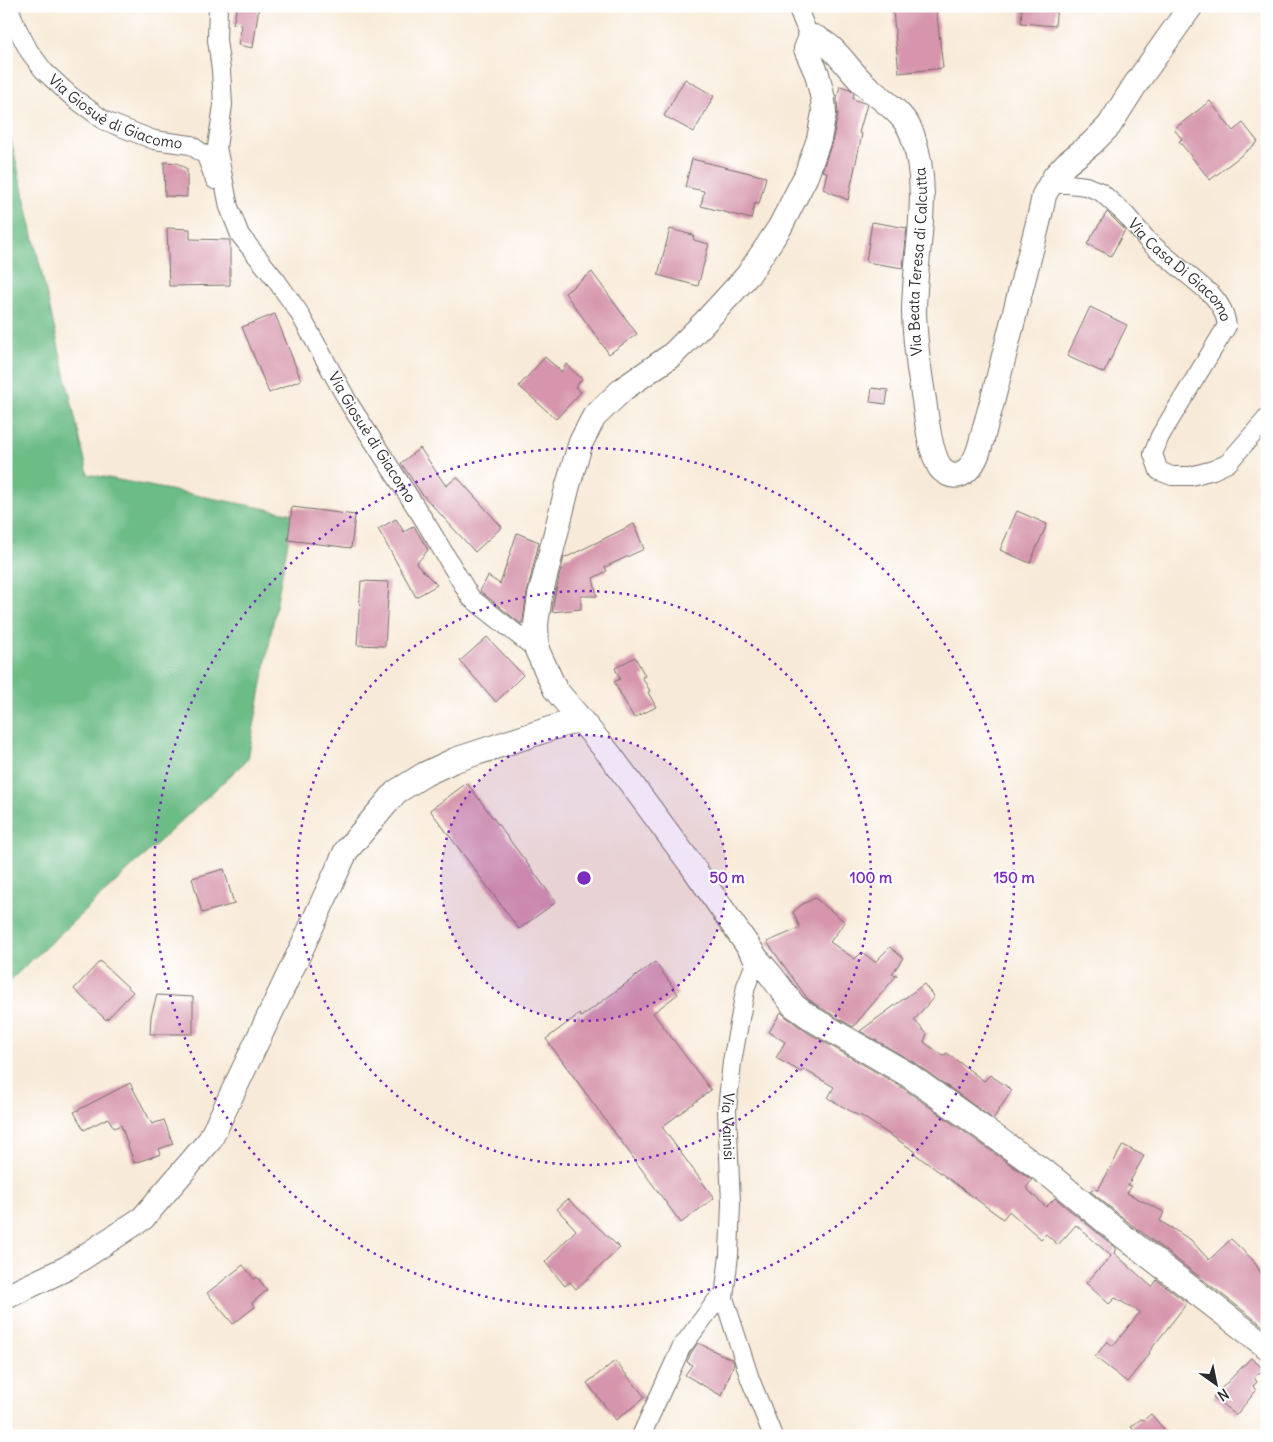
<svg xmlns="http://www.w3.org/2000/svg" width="1273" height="1442" font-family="Delius,sans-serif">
<rect width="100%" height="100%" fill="#fff"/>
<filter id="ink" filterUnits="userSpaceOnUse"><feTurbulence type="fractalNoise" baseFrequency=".02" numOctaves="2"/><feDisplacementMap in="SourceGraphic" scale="10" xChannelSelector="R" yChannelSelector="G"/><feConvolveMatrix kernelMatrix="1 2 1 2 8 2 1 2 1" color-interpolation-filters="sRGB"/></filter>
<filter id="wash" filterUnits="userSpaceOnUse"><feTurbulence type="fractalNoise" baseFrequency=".0096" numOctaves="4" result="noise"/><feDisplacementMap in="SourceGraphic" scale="20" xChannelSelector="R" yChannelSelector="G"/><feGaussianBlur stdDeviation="1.12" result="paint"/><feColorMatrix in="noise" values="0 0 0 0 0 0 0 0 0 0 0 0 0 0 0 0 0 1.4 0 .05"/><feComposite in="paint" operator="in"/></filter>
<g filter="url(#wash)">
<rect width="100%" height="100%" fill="#f8ead8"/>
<!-- forest -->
<path fill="#6cbc86" stroke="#4c7458" d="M 6,118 L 88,474 L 293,514 L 248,759 L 6,984 Z"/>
<g id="blocks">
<!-- building -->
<path fill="#d695ac" d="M 237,6 L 259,6 L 253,48 L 238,45 L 242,25 L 233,24 Z
M 1022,6 L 1057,6 L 1055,26 L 1021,23 Z
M 936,7 L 943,68 L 899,73 L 893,11 Z
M 685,79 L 714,96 L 694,132 L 664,116 Z
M 840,86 L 850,89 L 854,93 L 853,99 L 867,104 L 859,133 L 862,134 L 848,200 L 823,189 L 827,172 L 822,171 L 832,142 L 838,115 L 837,99 Z
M 1210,101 L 1233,131 L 1243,123 L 1258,142 L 1210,180 L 1179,141 L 1182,139 L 1174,129 Z
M 692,159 L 766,177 L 759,204 L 755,203 L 751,219 L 701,206 L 704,191 L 685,187 Z
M 164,162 L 177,163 L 187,169 L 187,197 L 165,196 Z
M 1107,212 L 1125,230 L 1111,256 L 1087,244 Z
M 872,222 L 907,228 L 903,268 L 866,262 Z
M 167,228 L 190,229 L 190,239 L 230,240 L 230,285 L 169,286 Z
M 670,229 L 693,235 L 694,240 L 709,244 L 698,286 L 658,275 Z
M 592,272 L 637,334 L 609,354 L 565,293 Z
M 1090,307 L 1127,325 L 1104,373 L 1067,356 Z
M 275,314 L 301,380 L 269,393 L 242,327 Z
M 545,357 L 562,372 L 566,364 L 582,379 L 575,387 L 581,392 L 556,419 L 519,386 Z
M 872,388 L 888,390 L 886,404 L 870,402 Z
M 420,448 L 446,486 L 457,477 L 502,527 L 475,552 L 422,494 L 401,463 Z
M 292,507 L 355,515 L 351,548 L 288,540 Z
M 1017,511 L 1047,524 L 1030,563 L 1000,550 Z
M 396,519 L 404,532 L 414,526 L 428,550 L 416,564 L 437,585 L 416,597 L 378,529 Z
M 634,524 L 644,549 L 605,567 L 607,571 L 593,578 L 597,596 L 581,596 L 581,609 L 552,612 L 554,599 L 564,557 L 569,556 Z
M 517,533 L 539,542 L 527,593 L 523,620 L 521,624 L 480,591 L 488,576 L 500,584 Z
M 361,581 L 389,582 L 385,646 L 357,645 Z
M 487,637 L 523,675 L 496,702 L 460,661 Z
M 635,657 L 645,676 L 642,677 L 650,691 L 648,692 L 656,707 L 634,718 L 614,682 L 620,679 L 615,668 Z
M 467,783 L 556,902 L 519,929 L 430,810 Z
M 224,869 L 234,904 L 202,913 L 192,878 Z
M 815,898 L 845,922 L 830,942 L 855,959 L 862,952 L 875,962 L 890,947 L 903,958 L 892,974 L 897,975 L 853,1027 L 821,1008 L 807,998 L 767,942 L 800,928 L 793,912 L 801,905 Z
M 100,961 L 133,992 L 106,1020 L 74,989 Z
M 655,962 L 678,994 L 653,1013 L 711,1090 L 662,1127 L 714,1198 L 681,1223 L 546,1039 L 579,1014 L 581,1017 Z
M 924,984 L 934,997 L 914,1020 L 927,1034 L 924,1042 L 943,1056 L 947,1053 L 984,1081 L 990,1075 L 1012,1090 L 993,1119 L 915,1063 L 860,1031 Z
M 157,995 L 193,997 L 193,1034 L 150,1034 L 151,1016 Z
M 781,1012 L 786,1017 L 807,1032 L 900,1086 L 1015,1168 L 1032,1180 L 1026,1188 L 1046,1207 L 1055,1198 L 1116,1248 L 1114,1253 L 1152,1287 L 1157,1280 L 1187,1303 L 1149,1352 L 1150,1353 L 1127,1382 L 1095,1357 L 1107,1341 L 1113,1346 L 1140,1312 L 1115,1298 L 1109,1304 L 1086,1283 L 1111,1256 L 1076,1225 L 1058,1245 L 1046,1234 L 1041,1239 L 1009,1211 L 1003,1219 L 915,1154 L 916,1152 L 860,1115 L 859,1116 L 828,1098 L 834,1087 L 803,1069 L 801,1072 L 776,1058 L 785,1042 L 769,1032 Z
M 130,1083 L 152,1124 L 164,1120 L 173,1144 L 159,1149 L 161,1154 L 134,1163 L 121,1125 L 114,1128 L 108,1118 L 84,1130 L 74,1112 Z
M 1123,1145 L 1144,1156 L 1128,1185 L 1132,1186 L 1127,1193 L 1164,1212 L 1160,1221 L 1191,1240 L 1209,1260 L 1231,1239 L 1253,1260 L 1267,1283 L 1267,1329 L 1132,1225 L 1090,1191 L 1092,1189 L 1098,1190 Z
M 568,1199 L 620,1248 L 576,1289 L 570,1282 L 565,1286 L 545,1262 L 576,1230 L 557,1209 Z
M 243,1265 L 254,1279 L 257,1277 L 267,1290 L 252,1303 L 255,1307 L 233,1324 L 207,1293 Z
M 698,1343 L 733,1360 L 734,1363 L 722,1396 L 685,1375 L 692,1365 L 687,1362 L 691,1353 Z
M 1251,1358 L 1264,1369 L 1254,1377 L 1257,1382 L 1253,1386 L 1256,1391 L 1236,1415 L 1213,1397 Z
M 615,1361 L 645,1397 L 616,1420 L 587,1383 Z
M 1151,1414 L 1170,1436 L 1139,1436 L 1131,1427 L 1141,1419 L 1144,1420 Z"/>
</g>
</g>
<g filter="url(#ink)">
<use href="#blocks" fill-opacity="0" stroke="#736e68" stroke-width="1"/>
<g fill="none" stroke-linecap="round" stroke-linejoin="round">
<!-- street casing -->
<g stroke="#736e68" stroke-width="20">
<g id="street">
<path id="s1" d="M 9,6 L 15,24 L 29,51 L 44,71 L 71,96 L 105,121 L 154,140 L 191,145 L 206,156 L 215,180"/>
<path id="s2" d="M 218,6 L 217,40 L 221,70 L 223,105 L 217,147 L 229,207 L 240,235 L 276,280 L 298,311 L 350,405 L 426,523 L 471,598 L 537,650"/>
<path d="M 797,6 L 810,39"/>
<path id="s3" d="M 1050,184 L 1069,184 L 1086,186 L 1101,192 L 1126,215 L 1149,242 L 1212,295 C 1221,305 1225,313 1227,326 L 1160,436 L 1153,454 L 1159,471 L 1172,476 L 1191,476 L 1213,470 L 1228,463 L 1267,418"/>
<path id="s4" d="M 757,959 L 746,986 L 732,1062 L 727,1110 L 731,1203 L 729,1255 L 724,1298 L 750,1379 L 773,1436"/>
<path d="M 641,1436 L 681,1348 L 717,1300 L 724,1298"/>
</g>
</g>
<!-- secondary casing -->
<g stroke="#736e68" stroke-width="26">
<g id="secondary">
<path id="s5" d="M 1191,6 L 1135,85 L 1109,126 L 1091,144 L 1066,164 L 1055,176 L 1044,195 C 1039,224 1030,252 1023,281 C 1011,327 1000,374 987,420 C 982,436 980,456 969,468 C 963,475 956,478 948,474 C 944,472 941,470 939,466 C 929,446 927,422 924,400 C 919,371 915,342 914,313 C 914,254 933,192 912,134 C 903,110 877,98 860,80 C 845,65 834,45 814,37 L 810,39 L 806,49 L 817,74 L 823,99 L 824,113 L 819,139 L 806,176 L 780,227 L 748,275 L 703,324 L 672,355 L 623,389 L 594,417 L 581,442 L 568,485 L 540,596 L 536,624 L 537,650 L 555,689 L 610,755 L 690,863 L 757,959 L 770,974 L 794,1006 L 814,1020 L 907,1074 L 1053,1178 L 1123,1236 L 1267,1347"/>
<path d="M 6,1297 L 67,1268 L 143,1218 L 210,1140 L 304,943 L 346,851 L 396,792 L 425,774 L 455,760 L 580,719"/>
</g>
</g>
<!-- street -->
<use href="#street" stroke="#fff" stroke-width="18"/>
<!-- secondary -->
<use href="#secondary" stroke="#fff" stroke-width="24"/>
</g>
</g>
<!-- distance rings -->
<circle cx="584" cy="878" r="143" fill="#7b2cbf" fill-opacity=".12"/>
<g fill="none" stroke="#7b2cbf" stroke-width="2.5" stroke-dasharray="2.5 5">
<circle cx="584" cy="878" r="143"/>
<circle cx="584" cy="878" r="287"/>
<circle cx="584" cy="878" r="430"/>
</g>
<g text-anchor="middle" stroke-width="4.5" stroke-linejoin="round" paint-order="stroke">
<!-- street labels -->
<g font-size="15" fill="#2b2b2b" stroke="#fff">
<text dy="5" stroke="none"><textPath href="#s1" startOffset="159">Via Giosuè di Giacomo</textPath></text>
<text dy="5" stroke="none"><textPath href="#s5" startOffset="768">Via Beata Teresa di Calcutta</textPath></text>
<text dy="5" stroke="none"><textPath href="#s3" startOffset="164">Via Casa Di Giacomo</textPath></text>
<text dy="5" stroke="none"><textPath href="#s2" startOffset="475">Via Giosuè di Giacomo</textPath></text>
<text dy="5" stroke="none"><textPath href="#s4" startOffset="171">Via Vainisi</textPath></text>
</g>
</g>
<circle cx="584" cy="878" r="8" fill="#7b2cbf" stroke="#fff" stroke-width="2.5"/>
<g font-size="15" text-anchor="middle" font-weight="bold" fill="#7b2cbf" stroke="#fff" stroke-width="4.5" stroke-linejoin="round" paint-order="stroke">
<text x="727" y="883">50 m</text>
<text x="871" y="883">100 m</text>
<text x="1014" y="883">150 m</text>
</g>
<!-- margin -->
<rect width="1273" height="1442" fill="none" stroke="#fff" stroke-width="25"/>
<!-- north arrow -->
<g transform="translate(1216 1384) rotate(147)" stroke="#ffffff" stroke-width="4" paint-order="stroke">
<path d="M0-4L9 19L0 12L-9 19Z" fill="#2b2b2b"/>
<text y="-8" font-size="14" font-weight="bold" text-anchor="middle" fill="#2b2b2b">N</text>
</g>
</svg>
